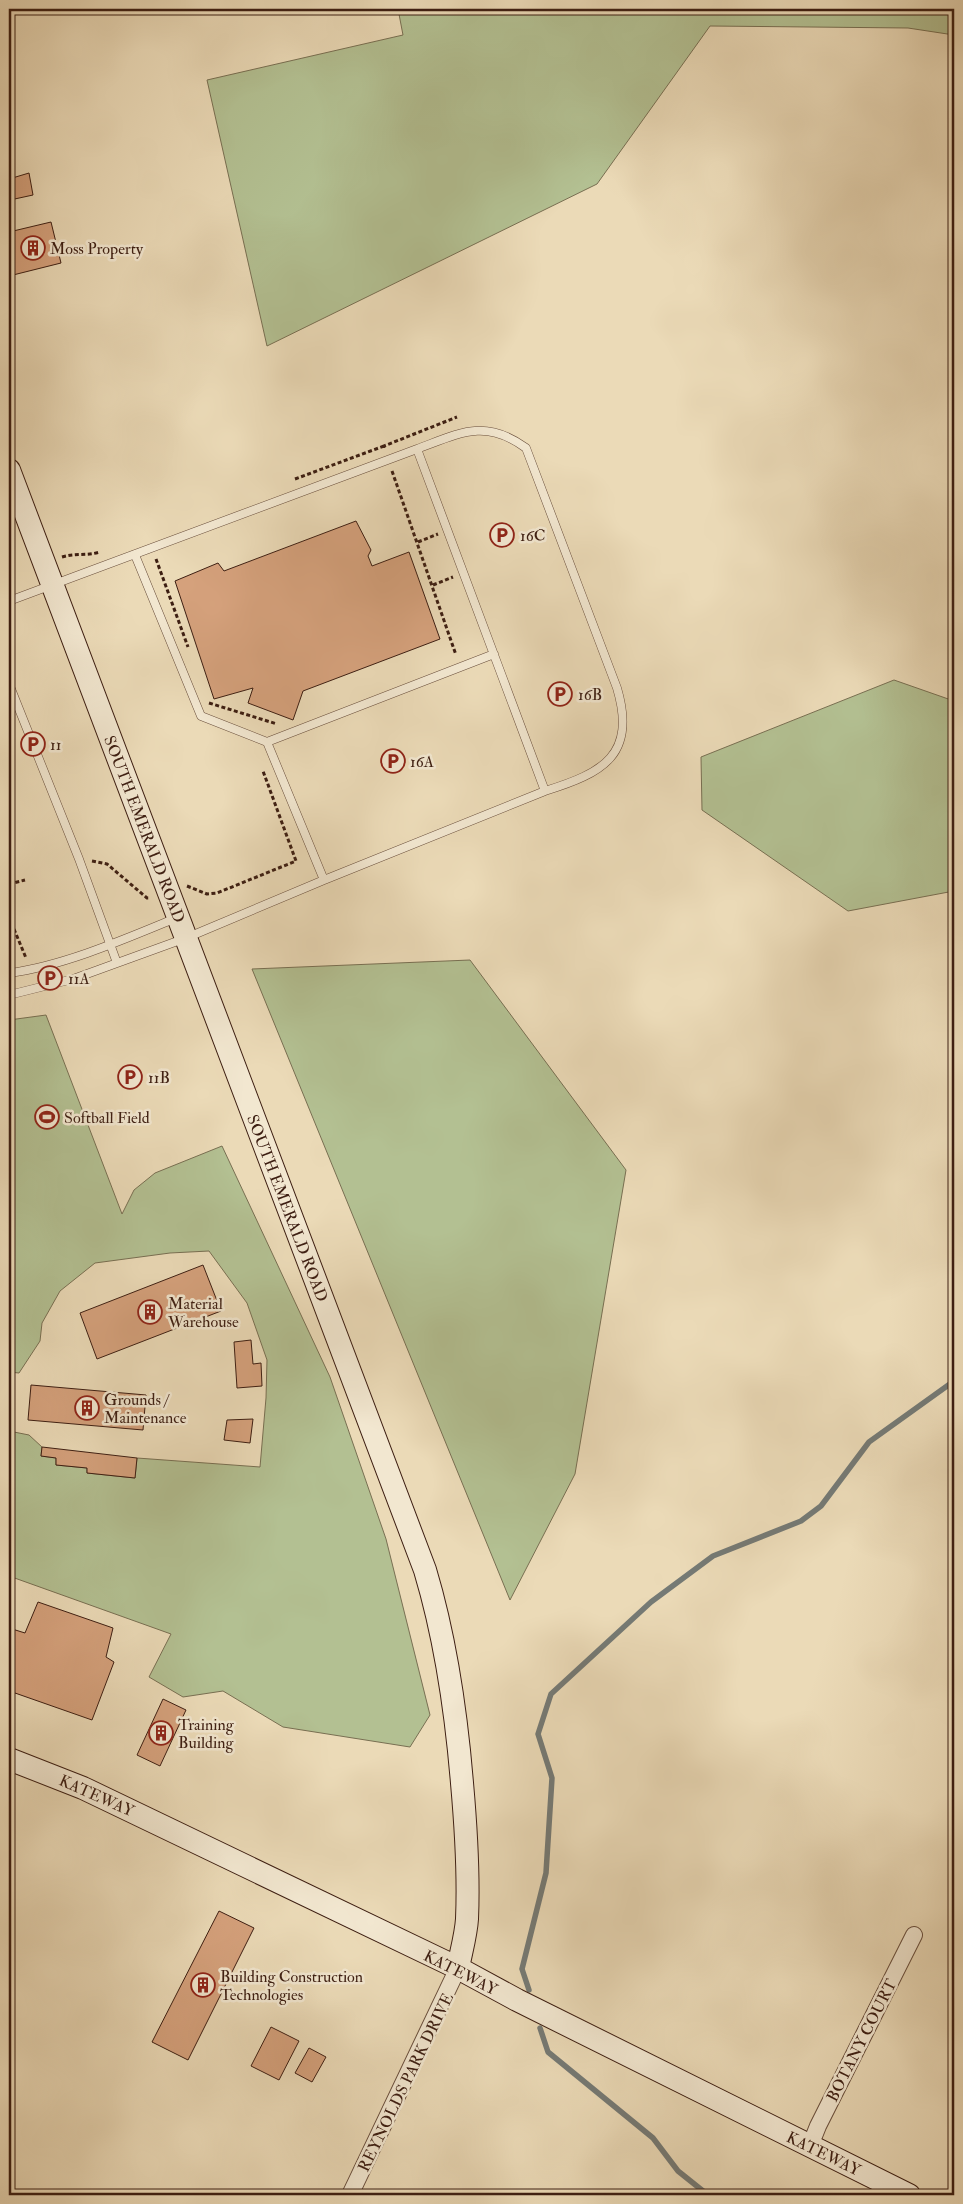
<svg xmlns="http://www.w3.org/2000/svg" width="963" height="2204" font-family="'IM FELL Double Pica',serif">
<rect width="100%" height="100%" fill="#ebdab7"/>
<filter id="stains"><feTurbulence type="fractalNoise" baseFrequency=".004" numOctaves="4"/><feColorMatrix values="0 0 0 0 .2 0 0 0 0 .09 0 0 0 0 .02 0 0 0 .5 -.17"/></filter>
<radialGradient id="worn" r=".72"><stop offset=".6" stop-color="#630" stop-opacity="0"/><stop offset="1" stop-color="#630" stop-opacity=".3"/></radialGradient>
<!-- green -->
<path fill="#b3c092" stroke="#786f52" d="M 398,9 L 954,9 L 954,35 L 908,28 L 710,26 L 597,184 L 267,346 L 207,80 L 403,35 Z
M 894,680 L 954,701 L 954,891 L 848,911 L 702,810 L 701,757 Z
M 470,960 L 626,1170 L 575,1474 L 510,1600 L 252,969 Z
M 46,1015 L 122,1214 L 134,1190 L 155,1173 L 222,1146 L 330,1377 L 386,1539 L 430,1715 L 410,1747 L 283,1727 L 223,1691 L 183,1697 L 149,1677 L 171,1634 L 9,1576 L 9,1431 L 29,1435 L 42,1447 L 41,1456 L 56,1458 L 56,1465 L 87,1468 L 87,1473 L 135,1478 L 137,1458 L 260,1467 L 266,1398 L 267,1360 L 247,1303 L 209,1251 L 170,1253 L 95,1263 L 60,1291 L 42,1323 L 40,1341 L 19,1373 L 9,1372 L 9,1020 Z"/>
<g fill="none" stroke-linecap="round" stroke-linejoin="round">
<!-- stream -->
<path stroke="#757a75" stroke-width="5.5" d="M 529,1990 L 522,1969 L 546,1873 L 552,1778 L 538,1734 L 551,1694 L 651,1602 L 713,1556 L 801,1521 L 821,1506 L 869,1442 L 954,1381
M 540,2028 L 548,2052 L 653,2138 L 678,2171 L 708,2195"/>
</g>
<!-- building -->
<path fill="#d5a17c" stroke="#3d1e12" d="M 29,173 L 33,195 L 10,200 L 9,179 Z
M 51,222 L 61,263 L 9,276 L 9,232 Z
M 356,521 L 371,550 L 368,556 L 372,566 L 409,552 L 440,639 L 303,691 L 293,720 L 248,703 L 253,688 L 214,699 L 175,581 L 218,563 L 224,571 Z
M 203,1265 L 221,1311 L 97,1359 L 80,1313 Z
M 251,1340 L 253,1364 L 261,1363 L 262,1386 L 237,1388 L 234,1342 Z
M 31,1385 L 146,1395 L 143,1430 L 28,1420 Z
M 253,1419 L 250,1443 L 224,1440 L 227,1420 Z
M 42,1447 L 137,1458 L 135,1478 L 87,1473 L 87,1468 L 56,1465 L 56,1458 L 41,1456 Z
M 38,1602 L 113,1628 L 106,1657 L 114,1662 L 92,1720 L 15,1693 L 9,1708 L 9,1628 L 25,1633 Z
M 163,1699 L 186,1710 L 160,1766 L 137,1755 Z
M 219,1911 L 254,1928 L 188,2060 L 152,2042 Z
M 271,2027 L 299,2041 L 279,2080 L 251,2066 Z
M 309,2048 L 326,2057 L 312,2082 L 295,2073 Z"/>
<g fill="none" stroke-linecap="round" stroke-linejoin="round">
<!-- lane casing -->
<g stroke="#684d3b" stroke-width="9">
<path id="lane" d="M 417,449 C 460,433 485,418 526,448 L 617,688 C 637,755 603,773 545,791
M 135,555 L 201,716 L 267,742 L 324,880
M 9,601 L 417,449 L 545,791 L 324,880 L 186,938 L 73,979 L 9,995
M 9,684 L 79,859 L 117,963
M 267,742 L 494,654
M 9,973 C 63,966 125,939 176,918"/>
</g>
<!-- street casing -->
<g stroke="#684d3b" stroke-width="18">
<path id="street" d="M 810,2146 L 818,2126 L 914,1935
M 350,2195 L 458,1968"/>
</g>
<!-- secondary casing -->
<g stroke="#3d1e12" stroke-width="24">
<path id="secondary" d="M 9,470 L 425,1570 C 446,1640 456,1710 462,1783 C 466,1828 469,1874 467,1919 C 466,1935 461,1952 458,1968
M 9,1759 L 83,1788 L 458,1968 L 517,2000 L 909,2195"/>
</g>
<!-- path -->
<path stroke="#3d1e12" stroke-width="3" stroke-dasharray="4 2.5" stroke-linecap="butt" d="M 384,448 L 384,446 L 457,417
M 392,471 L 456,655
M 295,479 L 384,446
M 418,542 L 438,534
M 62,557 C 75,553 87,556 100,552
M 156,559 L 188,647
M 433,585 L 453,577
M 209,703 L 277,724
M 92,861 L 107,864 L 147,898 L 150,898
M 9,884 L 25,880
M 187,886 L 207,894 L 217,893 L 296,861 L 263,771
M 9,917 L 26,958"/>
<!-- lane -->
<use href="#lane" stroke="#f2e7d0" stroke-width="8"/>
<!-- street -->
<use href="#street" stroke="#f2e7d0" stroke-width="16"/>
<!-- secondary -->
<use href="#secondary" stroke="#f2e7d0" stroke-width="22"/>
</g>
<!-- icons -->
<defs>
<g id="building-ring" transform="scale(1.25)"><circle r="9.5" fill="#f2e7d0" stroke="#8f2418" stroke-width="1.5"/><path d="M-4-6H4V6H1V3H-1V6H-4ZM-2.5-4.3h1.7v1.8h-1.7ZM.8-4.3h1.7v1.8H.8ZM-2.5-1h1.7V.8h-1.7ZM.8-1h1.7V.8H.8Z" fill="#8f2418"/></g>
<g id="parking-ring" transform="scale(1.25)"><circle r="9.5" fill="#f2e7d0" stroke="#8f2418" stroke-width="1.5"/><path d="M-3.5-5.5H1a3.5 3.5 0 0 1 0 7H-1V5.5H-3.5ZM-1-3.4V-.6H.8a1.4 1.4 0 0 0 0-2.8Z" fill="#8f2418"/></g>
<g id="stadium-ring" transform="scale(1.25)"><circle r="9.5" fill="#f2e7d0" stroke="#8f2418" stroke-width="1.5"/><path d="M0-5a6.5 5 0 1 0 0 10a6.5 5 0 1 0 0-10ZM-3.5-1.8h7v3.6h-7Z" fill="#8f2418"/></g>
</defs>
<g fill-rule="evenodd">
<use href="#building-ring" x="33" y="248"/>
<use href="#parking-ring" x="502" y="535"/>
<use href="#parking-ring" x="560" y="694"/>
<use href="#parking-ring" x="33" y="744"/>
<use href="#parking-ring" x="393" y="761"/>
<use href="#parking-ring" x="50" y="978"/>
<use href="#parking-ring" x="130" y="1077"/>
<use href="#stadium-ring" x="47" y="1117"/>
<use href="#building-ring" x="150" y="1312"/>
<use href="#building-ring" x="87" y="1408"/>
<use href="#building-ring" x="161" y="1733"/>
<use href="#building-ring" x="203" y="1985"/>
</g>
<g text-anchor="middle" stroke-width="5" stroke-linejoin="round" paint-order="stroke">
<!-- poi labels -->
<g font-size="16" fill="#3d1e12" stroke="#f2e7d0" text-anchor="start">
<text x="50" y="254">Moss Property</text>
<text x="520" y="541">16C</text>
<text x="578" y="700">16B</text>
<text x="50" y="750">11</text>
<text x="410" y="767">16A</text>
<text x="68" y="984">11A</text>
<text x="148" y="1083">11B</text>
<text x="64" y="1123">Softball Field</text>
<text x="168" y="1309">Material<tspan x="168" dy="18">Warehouse</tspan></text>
<text x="104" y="1405">Grounds /<tspan x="104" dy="18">Maintenance</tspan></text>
<text x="178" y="1730">Training<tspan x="178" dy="18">Building</tspan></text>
<text x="220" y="1982">Building Construction<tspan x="220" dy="18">Technologies</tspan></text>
</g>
<!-- street labels -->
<g font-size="16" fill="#3d1e12" stroke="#f2e7d0">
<text transform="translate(145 829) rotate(69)" y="6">SOUTH EMERALD ROAD</text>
<text transform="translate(288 1208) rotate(69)" y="6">SOUTH EMERALD ROAD</text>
<text transform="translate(97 1795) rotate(24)" y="6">KATEWAY</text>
<text transform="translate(461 1972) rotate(27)" y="6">KATEWAY</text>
<text transform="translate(861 2040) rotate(-63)" y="6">BOTANY COURT</text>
<text transform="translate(405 2082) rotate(-64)" y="6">REYNOLDS PARK DRIVE</text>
<text transform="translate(824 2153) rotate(26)" y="6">KATEWAY</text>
</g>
</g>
<!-- margin -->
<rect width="963" height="2204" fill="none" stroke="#ebdab7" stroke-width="30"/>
<rect x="10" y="10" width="943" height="2184" fill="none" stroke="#3d1e12" stroke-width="2.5"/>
<rect x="15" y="15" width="933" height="2174" fill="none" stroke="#3d1e12"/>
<rect width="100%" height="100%" filter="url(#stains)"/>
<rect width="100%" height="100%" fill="url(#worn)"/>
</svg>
